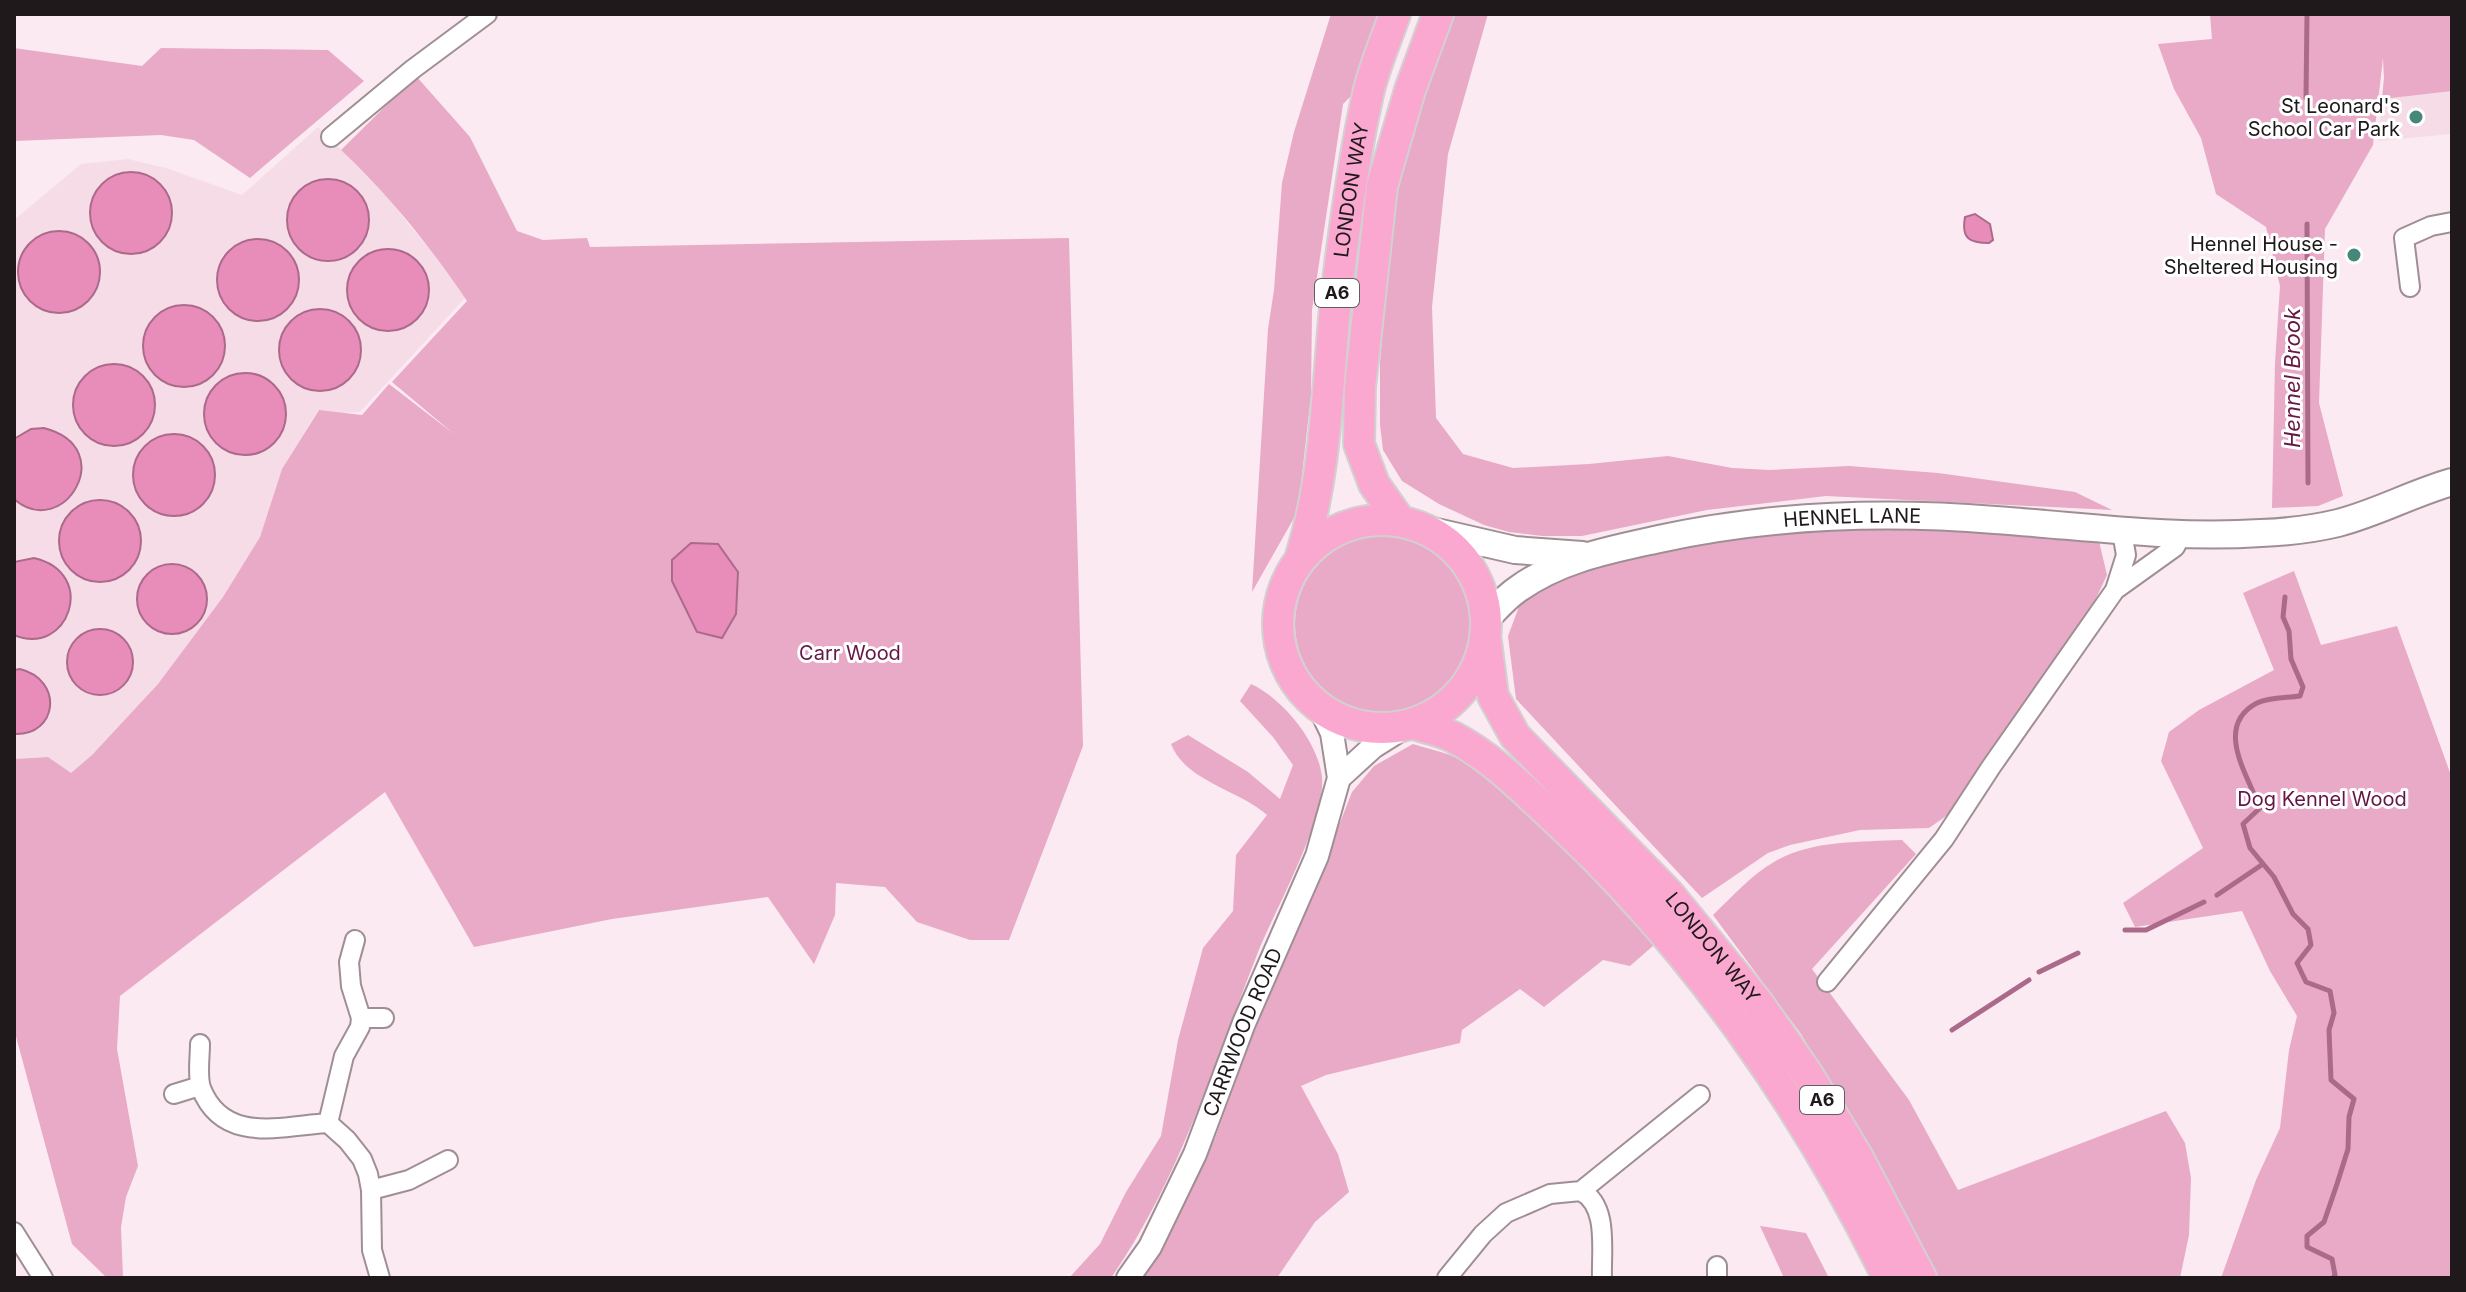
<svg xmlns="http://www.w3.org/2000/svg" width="2466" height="1292" font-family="Inter,sans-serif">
<rect width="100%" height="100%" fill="#fbeaf1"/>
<!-- built -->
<path fill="#f6dce7" d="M 2382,14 L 2452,14 L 2452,134 L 2378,141 L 2384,78 Z
M 318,127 L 385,192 L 409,225 L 441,262 L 465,298 L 360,412 L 335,413 L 318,410 L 282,469 L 260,537 L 223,597 L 158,684 L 92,755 L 70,774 L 48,757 L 14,759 L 14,220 L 81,164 L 128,159 L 166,168 L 242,195 Z"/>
<!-- green -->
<path fill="#e8aac6" d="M 1331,14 L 1379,14 L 1353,94 L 1343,104 L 1312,310 L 1311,395 L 1298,511 L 1252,592 L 1268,329 L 1274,290 L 1282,183 L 1294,132 Z
M 1450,14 L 1488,14 L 1448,154 L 1432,307 L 1436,418 L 1463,454 L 1513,468 L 1589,464 L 1668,456 L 1732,468 L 1770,470 L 1849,466 L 1938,473 L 2075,492 L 2112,510 L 1826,496 L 1707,510 L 1582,536 L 1542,536 L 1509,532 L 1484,525 L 1439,504 L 1402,481 L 1383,450 L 1380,425 L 1380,363 L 1392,216 L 1411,137 Z
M 2210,14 L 2452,14 L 2452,91 L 2382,99 L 2384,78 L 2383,58 L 2373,145 L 2325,229 L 2319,403 L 2343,496 L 2318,506 L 2272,508 L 2275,363 L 2280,286 L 2266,227 L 2216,194 L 2201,138 L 2174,89 L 2158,44 L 2212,39 Z
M 14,48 L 142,66 L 161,48 L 328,50 L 364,81 L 250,178 L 194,140 L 161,135 L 14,141 Z
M 416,76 L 470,137 L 517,231 L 543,240 L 587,238 L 590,247 L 1069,238 L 1083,746 L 1009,940 L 970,940 L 917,922 L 885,887 L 836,883 L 835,915 L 814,964 L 768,897 L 612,919 L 474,947 L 385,792 L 120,996 L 117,1049 L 138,1166 L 126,1197 L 121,1227 L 123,1278 L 107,1278 L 72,1244 L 14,1029 L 14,759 L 48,757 L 71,773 L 92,755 L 158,684 L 223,597 L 260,537 L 282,469 L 319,410 L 362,415 L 389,384 L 454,434 L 392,382 L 467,301 C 430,246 389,195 341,150 Z
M 1923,522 L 2098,537 L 2107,575 L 2092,607 L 1949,814 L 1929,828 L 1860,830 L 1790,845 L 1768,853 L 1702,898 L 1516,699 L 1508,636 L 1523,596 L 1578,567 L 1675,542 Z
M1295 624a88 88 0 1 1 176 0a88 88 0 1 1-176 0Z
M 2294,571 L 2321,645 L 2397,626 L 2452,778 L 2452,1278 L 2221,1278 L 2256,1180 L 2280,1128 L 2289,1050 L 2297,1016 L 2270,971 L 2242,911 L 2135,927 L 2123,903 L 2203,848 L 2161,761 L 2169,732 L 2199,710 L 2274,670 L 2243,593 Z
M 1251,684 C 1282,698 1318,741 1322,777 C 1326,817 1277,907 1260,947 C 1215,1060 1181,1177 1111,1278 L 1069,1278 L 1100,1244 L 1126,1192 L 1161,1136 L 1178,1040 L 1203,948 L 1233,911 L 1236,855 L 1267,815 C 1239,790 1185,781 1171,744 L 1188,735 L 1248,772 L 1280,799 L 1293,765 L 1273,737 L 1240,701 Z
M 1413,744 C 1428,749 1447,752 1460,760 C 1531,803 1596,884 1654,945 L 1630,966 L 1603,960 L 1544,1007 L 1520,989 L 1462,1030 L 1460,1043 L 1326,1075 L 1301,1086 L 1338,1154 L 1349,1192 L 1315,1222 L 1277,1278 L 1139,1278 L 1171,1228 L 1215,1138 L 1283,953 L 1311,897 L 1352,792 L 1374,766 Z
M 1902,840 L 1916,854 L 1812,969 L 1909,1100 L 1958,1190 L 2166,1111 L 2185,1143 L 2191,1178 L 2189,1235 L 2180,1278 L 1938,1278 L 1895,1193 L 1801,1034 L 1713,915 C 1732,897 1751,875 1774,862 C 1810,840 1861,842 1902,840 Z
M 1760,1226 L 1806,1233 L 1829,1278 L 1784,1278 Z"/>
<!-- water -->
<path fill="#e88db9" stroke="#ac6a8a" stroke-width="2" d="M90 213a41 41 0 1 1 82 0a41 41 0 1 1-82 0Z
M287 220a41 41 0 1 1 82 0a41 41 0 1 1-82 0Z
M 1975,214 L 1990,224 L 1993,240 L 1989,243 C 1970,243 1961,239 1965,217 Z
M18 272a41 41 0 1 1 82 0a41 41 0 1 1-82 0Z
M217 280a41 41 0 1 1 82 0a41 41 0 1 1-82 0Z
M347 290a41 41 0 1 1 82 0a41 41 0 1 1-82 0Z
M143 346a41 41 0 1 1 82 0a41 41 0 1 1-82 0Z
M279 350a41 41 0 1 1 82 0a41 41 0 1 1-82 0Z
M73 405a41 41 0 1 1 82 0a41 41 0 1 1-82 0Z
M204 414a41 41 0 1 1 82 0a41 41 0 1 1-82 0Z
M 44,428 C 121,448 63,542 14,499 L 14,439 L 31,429 Z
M133 475a41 41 0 1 1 82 0a41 41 0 1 1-82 0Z
M59 541a41 41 0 1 1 82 0a41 41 0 1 1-82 0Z
M 691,543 L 718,544 L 738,572 L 736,614 L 722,638 L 697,632 L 672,581 L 672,560 Z
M 34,558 C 99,573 68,658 14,635 L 14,562 Z
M137 599a35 35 0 1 1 70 0a35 35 0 1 1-70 0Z
M67 662a33 33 0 1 1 66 0a33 33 0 1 1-66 0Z
M 20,669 C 64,680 58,736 14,734 L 14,670 Z"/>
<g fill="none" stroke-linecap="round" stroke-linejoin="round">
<!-- stream -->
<path stroke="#ac6a8a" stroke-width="5" d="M 2306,98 L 2307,14
M 2307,224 L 2308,483
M 2285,597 L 2283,617 L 2289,631 L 2291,659 L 2303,687 L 2300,696 C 2287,698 2269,697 2257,703 C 2213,726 2248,776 2260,808 L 2243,824 L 2250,848 L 2274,877 L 2293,914 L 2308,929 L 2311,945 L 2297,963 L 2306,982 L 2330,991 L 2334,1013 L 2329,1030 L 2331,1080 L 2354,1099 L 2349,1117 L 2348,1149 L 2337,1184 L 2324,1222 L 2307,1236 L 2307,1247 L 2332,1259 L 2335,1275 L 2333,1278
M 2217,895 L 2263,864
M 2125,930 L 2146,930 L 2204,902
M 2039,972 L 2078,953
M 1952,1030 L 2029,980"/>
<!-- minor casing -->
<g stroke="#9f8f95" stroke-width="22">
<path id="minor" d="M 331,137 L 413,69 L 487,14
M 2410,287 L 2404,238 L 2431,226 L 2452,222
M 2115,590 L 2175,547 L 2181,536
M 1827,982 L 1944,839 L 1991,767 L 2115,590 L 2126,555 L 2122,532
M 361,1018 L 384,1018
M 200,1044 C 200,1057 197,1076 201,1088 C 223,1145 282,1126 328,1123 L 347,1140 L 362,1159 L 368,1174 L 371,1190 L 372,1250 L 380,1278
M 174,1094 L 200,1086
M 328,1123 L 344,1056 L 360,1027 L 361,1018 L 351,986 L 349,962 L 355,940
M 371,1190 L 409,1180 L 448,1160
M 1581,1191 C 1609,1206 1601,1250 1602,1278
M 14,1232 L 43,1278
M 1717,1266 L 1717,1278
M 1447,1278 L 1483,1234 L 1506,1213 L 1550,1194 L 1581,1191 L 1700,1095"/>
</g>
<!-- tertiary casing -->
<g stroke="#9f8f95" stroke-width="26">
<g id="tertiary">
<path d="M 1339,778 L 1373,747 L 1408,725"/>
<path id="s1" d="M 1128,1278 L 1150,1247 L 1195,1154 L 1244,1023 L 1317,856 L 1339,778 L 1332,733 L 1320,708"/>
</g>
</g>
<!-- secondary casing -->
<g stroke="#9f8f95" stroke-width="30">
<g id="secondary">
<path d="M 1428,530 L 1515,550 L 1582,555"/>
<path id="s2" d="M 1487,618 C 1497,608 1506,597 1518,589 C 1560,559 1609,550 1659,539 C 1769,515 1883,511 1995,520 C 2084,526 2171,539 2261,533 C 2287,532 2313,529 2338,523 C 2377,513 2413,493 2452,482"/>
</g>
</g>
<!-- trunk casing -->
<g stroke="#d2d1d2" stroke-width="34">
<g id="trunk">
<circle cx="1382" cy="624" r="104"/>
<path d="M 1400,521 L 1374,484 L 1359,444 L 1360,387 L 1382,186 L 1410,90 L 1438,14"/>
<path id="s3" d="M 1301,556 C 1327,473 1327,385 1336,298 C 1344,230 1353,161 1368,94 C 1374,67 1386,40 1395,14"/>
<path id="s4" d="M 1486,642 L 1493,696 L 1515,736 L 1668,893 L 1758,1003 L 1808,1075 L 1857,1156 L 1921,1278"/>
<path d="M 1413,724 C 1427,728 1441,731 1453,737 C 1490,756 1523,789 1553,817 C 1693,946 1805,1108 1888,1278"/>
</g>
</g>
<!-- minor -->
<use href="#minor" stroke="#fff" stroke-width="18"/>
<!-- tertiary -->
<use href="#tertiary" stroke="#fff" stroke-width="22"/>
<!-- secondary -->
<use href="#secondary" stroke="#fff" stroke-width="26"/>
<!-- trunk -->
<use href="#trunk" stroke="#fba8d0" stroke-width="30"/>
</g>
<!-- markers -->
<g fill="#458779" stroke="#fff" stroke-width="3">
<circle cx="2416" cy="117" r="8"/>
<circle cx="2354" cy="255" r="8"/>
</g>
<g text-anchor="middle" stroke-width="6" stroke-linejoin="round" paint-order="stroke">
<!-- shield labels -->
<g fill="#fff" stroke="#625e60" stroke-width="2">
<rect x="1315" y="279" width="44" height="28" rx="6"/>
<rect x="1800" y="1086" width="44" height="28" rx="6"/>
</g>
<g font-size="18" font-weight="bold" fill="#1f191c">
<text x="1337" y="299">A6</text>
<text x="1822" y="1106">A6</text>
</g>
<!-- poi labels -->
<g font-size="20" fill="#1f191c" stroke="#fff" text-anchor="end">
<text x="2400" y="113">St Leonard's<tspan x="2400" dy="23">School Car Park</tspan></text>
<text x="2338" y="251">Hennel House -<tspan x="2338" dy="23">Sheltered Housing</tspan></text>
</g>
<!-- street labels -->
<g font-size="20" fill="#1f191c" stroke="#fff">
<text dy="7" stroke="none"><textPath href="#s3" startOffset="370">LONDON WAY</textPath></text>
<text dy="7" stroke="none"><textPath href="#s2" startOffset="388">HENNEL LANE</textPath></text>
<text dy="7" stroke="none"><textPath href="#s4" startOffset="390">LONDON WAY</textPath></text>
<text dy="7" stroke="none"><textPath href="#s1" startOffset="272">CARRWOOD ROAD</textPath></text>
</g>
<!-- park labels -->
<g font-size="20" fill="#661644" stroke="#fff">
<text x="850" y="660">Carr Wood</text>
<text x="2322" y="806">Dog Kennel Wood</text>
</g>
<!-- water labels -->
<g font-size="22" font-style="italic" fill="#671845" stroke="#fff">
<text transform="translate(2292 378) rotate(-90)" y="8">Hennel Brook</text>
</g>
</g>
<!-- border -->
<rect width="2466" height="1292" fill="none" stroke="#1f191c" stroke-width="32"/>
</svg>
